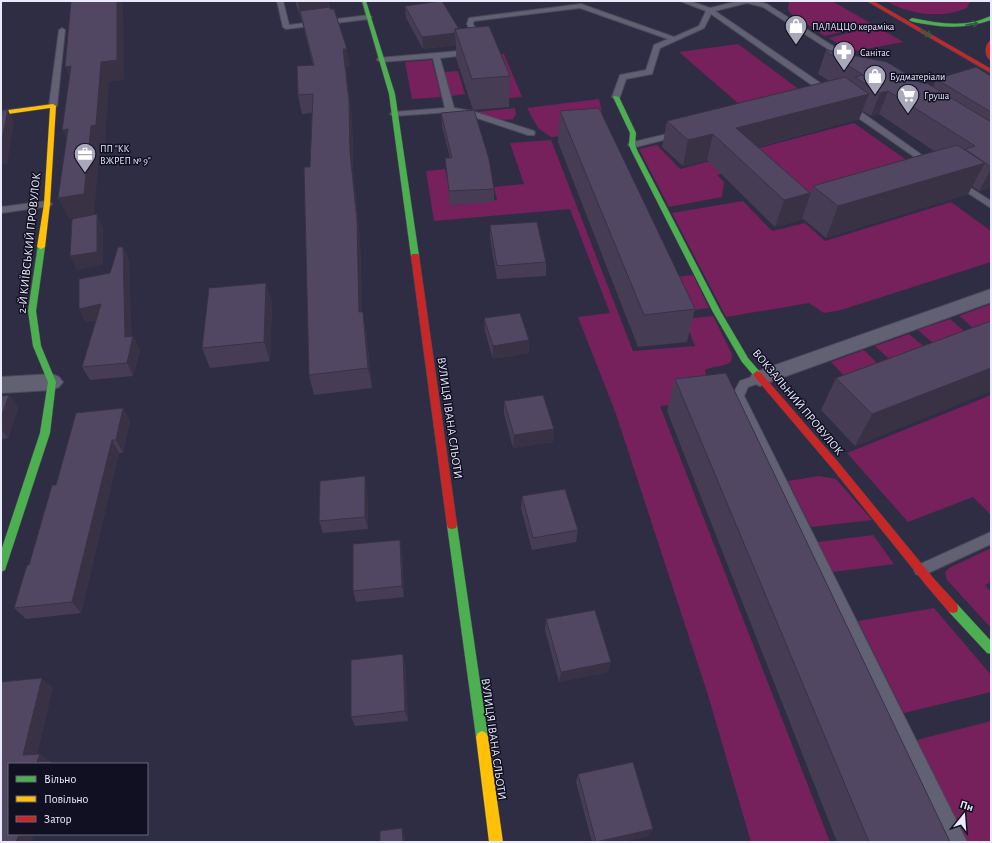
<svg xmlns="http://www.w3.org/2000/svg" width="992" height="843" font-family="'Alegreya Sans',sans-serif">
<rect width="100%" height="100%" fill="#2f2d43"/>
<!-- green -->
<path fill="#76205c" d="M 789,1 L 832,1 L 872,24 L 825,36 L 790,13 L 788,9 Z
M 886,1 L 970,1 L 967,8 C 942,19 910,15 886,1 Z
M 876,26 L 903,42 L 851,52 L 829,38 Z
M 738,44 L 808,96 L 747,111 L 679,52 Z
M 504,54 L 522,97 L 509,98 L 492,55 Z
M 432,60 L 441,97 L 412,99 L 405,62 Z
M 458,71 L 465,94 L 451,96 L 444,72 Z
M 599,99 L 607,133 L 551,137 L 538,128 L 527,108 Z
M 515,108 L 516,114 L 513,119 C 500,122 488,116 477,112 Z
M 854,123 L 912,164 L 786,200 L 749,167 L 717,175 L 724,182 L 722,197 L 669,207 L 639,149 L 657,145 L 680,169 Z
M 551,140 L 633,351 L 695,346 L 684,319 L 713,316 L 732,354 L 731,362 C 723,367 713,366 705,370 L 706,377 L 713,400 L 660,406 L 830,842 L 751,842 L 708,695 L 616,414 L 578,317 L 610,313 L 570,209 L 434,221 L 426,171 L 445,169 L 452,205 L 497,200 L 494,187 L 524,184 L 510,143 Z
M 743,201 L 772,231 L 805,223 L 825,241 L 951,202 L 991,231 L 991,262 L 841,310 L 824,313 L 809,303 L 726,317 L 672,213 Z
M 693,275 L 709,308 L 679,312 L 663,278 Z
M 991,304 L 991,335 L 985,338 L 959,316 Z
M 950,319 L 976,341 L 944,353 L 918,330 Z
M 909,334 L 935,356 L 900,369 L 875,346 Z
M 864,350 L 888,374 L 855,387 L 831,362 Z
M 991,395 L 991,515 L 973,497 L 908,522 L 847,453 Z
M 819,476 L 836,479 L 872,520 L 811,527 L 788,481 Z
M 873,535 L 894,564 L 833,572 L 818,542 Z
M 991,548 L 991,582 L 985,585 L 991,592 L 991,628 L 947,580 L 945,572 L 949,568 Z
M 934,608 L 991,675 L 991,692 L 904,713 L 858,621 Z
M 991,721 L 991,842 L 967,842 L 917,740 Z"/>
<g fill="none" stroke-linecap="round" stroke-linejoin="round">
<!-- lane casing -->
<g stroke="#4b495a" stroke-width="2">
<path id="lane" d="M 277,1 L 283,1 L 289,25 L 369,15 L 372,17 L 369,19 L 286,29 L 283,27 Z
M 680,1 L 690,1 L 710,8 L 739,1 L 756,1 L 767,4 L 858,62 L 857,64 L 851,64 L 763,7 L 747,3 L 715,11 L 832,91 L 832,95 L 826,95 L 711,14 L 704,28 L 660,48 L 652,74 L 626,79 L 620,97 L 616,99 L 612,97 L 620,75 L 646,70 L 654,45 L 668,39 L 580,8 L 474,21 L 473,24 L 484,43 L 476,54 L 440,58 L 454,108 L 472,111 L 534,131 L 535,133 L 534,135 L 528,135 L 468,115 L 450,112 L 394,116 L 390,114 L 394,112 L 445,108 L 433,58 L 381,62 L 377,60 L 378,58 L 471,50 L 476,43 L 467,24 L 469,18 L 581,4 L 674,37 L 699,26 L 706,11 Z
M 62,28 L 65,30 L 57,106 L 53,108 L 49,106 L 59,30 Z
M 844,104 L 850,104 L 936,165 L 932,168 L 929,167 L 844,108 Z
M 680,131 L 683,131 L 684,133 L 683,135 L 632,148 L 628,145 L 629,143 Z
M 957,179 L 991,201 L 991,208 L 954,184 L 953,182 Z
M 47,201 L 50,202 L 52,204 L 50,206 L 1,213 L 1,207 Z
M 760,374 L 764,375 L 766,378 L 764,381 L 748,387 L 744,396 L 967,842 L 949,842 L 732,396 L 740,381 Z
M 991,532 L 991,544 L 926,574 L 921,576 L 916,574 L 914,570 L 916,566 Z"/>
</g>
<!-- street casing -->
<g stroke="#4b495a" stroke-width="2">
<path id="street" d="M 991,289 L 991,302 L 767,383 L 760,386 L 753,383 L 750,378 L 753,373 Z
M 52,374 L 59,377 L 63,382 L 59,387 L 52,390 L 1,393 L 1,377 Z"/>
</g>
<!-- fast casing -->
<g stroke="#4b495a" stroke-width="1">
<path id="fast" d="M 362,1 L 366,1 L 395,94 L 419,256 L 415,258 L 411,256 L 389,94 Z
M 991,16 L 991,20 C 969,28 947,28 925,24 C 920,23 914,23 909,20 L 912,18 C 932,22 953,26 973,22 C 979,21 985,18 991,16 Z
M 614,96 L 619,97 L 636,133 L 635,145 L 638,152 L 721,312 L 748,358 L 760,372 L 761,374 L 760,376 L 754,376 L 742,362 L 713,312 L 632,152 L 629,145 L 630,133 L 613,97 Z
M 38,245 L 41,245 L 45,247 L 36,311 L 41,346 L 56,382 L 50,433 L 6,567 L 5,570 L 1,572 L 1,551 L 40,433 L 48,382 L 33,346 L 28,311 Z
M 452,521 L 456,522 L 457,525 L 488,737 L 486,741 L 482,743 L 478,741 L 476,737 L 447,525 L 448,522 Z
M 953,603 L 957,604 L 991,641 L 991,654 L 987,653 L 949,612 L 948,608 L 949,604 Z"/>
</g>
<!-- slow casing -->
<g stroke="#4b495a" stroke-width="1">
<path id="slow" d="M 53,104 L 56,106 L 50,204 L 45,247 L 41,249 L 37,247 L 44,204 L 50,108 L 1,115 L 1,111 Z
M 482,731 L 486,733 L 488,737 L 503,842 L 489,842 L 476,737 L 478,733 Z"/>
</g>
<!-- jam casing -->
<g stroke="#4b495a" stroke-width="1">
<path id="jam" d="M 867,1 L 873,1 L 991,69 L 991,73 Z
M 991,40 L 991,61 C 984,56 984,45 991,40 Z
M 412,254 L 418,254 L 419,256 L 457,525 L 456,528 L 452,529 L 448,528 L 447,525 L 411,256 Z
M 757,371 L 760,372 L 838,462 L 934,579 L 957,604 L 958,608 L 957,612 L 953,613 L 949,612 L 926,585 L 832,468 L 754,376 L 753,374 Z"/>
</g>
<!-- lane -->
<use href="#lane" fill="#626173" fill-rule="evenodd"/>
<!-- street -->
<use href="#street" fill="#626173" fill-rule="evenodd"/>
<!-- fast -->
<use href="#fast" fill="#4caf50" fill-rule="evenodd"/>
<!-- slow -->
<use href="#slow" fill="#ffc107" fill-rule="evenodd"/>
<!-- jam -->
<use href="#jam" fill="#c62828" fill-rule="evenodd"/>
</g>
<!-- wall -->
<path fill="#463d55" d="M 295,1 L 328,1 L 329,7 L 350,67 L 346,67 L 352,120 L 353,171 L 360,240 L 362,312 L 366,332 L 372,388 L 314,395 L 309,375 L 310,167 L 312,113 L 302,114 L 298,95 L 313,65 L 302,22 Z
M 405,6 L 459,29 L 510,76 L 509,107 L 473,110 L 456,58 L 456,45 L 423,49 L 406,18 Z
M 826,50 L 933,87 L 936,79 L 991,76 L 991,189 L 990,188 L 979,191 L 972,186 L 968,194 L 826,238 L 802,218 L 813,186 L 934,151 L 879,114 L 871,116 L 863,111 L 859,119 L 757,147 L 810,193 L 801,220 L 775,227 L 707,160 L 683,166 L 662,147 L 667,121 L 829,81 L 818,74 Z
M 560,111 L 695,309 L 687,342 L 638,347 L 558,142 Z
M 441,113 L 494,189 L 494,202 L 450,205 L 446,171 L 445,158 L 450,158 L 442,126 Z
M 490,225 L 546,262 L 546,276 L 497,279 L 490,238 Z
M 123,247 L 129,261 L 131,337 L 133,336 L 140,350 L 133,376 L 90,380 L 82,367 L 96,320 L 86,322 L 79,309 L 110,273 Z
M 272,302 L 270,361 L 210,368 L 202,348 Z
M 484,318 L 529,353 L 493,359 L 485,331 Z
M 991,321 L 991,391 L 855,446 L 821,410 L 836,378 Z
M 675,379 L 950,842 L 837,842 L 667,411 Z
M 9,395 L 18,408 L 8,438 L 1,439 L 1,396 Z
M 504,401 L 554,429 L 553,442 L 513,448 L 504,414 Z
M 123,408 L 130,421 L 123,453 L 119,453 L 81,613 L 26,619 L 14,608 L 56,485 Z
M 367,489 L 368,529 L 323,533 L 319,521 Z
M 522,496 L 578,530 L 576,542 L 532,550 L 521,508 Z
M 402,551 L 404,597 L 356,602 L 353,591 Z
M 546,619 L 608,672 L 559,682 L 545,630 Z
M 405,664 L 408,721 L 355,726 L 351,717 Z
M 578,774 L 649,836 L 621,842 L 592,842 L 576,782 Z"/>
<!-- shaded-wall -->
<path fill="#393245" d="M 117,1 L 123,1 L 124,80 L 109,82 L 105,145 L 100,146 L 94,215 L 69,219 L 58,198 L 91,126 L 101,62 Z
M 298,1 L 328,1 L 330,18 L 300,11 L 301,22 Z
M 455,33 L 456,45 L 423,49 L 422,37 Z
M 343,49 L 347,49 L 350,67 L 346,67 L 352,120 L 353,171 L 360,240 L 363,332 L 359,312 Z
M 71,66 L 74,87 L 65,67 Z
M 888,91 L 879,114 L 871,116 L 880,93 Z
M 869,94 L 859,119 L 733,153 L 736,128 Z
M 8,110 L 14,123 L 7,164 L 1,164 L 1,144 Z
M 68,129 L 72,150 L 62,130 Z
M 713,134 L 707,160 L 683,166 L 688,140 Z
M 985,163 L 968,194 L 826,238 L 838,206 Z
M 991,169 L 991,186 L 990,188 L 979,191 Z
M 810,193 L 801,220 L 775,227 L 784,200 Z
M 97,214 L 103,228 L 103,265 L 77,270 L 70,256 Z
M 123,247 L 129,261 L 132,343 L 133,336 L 140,350 L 133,376 L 127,363 L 125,337 Z
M 266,283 L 272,302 L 270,361 L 264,342 Z
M 101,304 L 107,318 L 86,322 L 79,309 Z
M 363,312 L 366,332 L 372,388 L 368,368 Z
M 529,340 L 529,353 L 493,359 L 493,346 Z
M 991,368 L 991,391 L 855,446 L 872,414 Z
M 9,395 L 18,408 L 8,438 L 1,429 L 1,417 Z
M 123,408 L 130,421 L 123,453 L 116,440 Z
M 554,429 L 553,442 L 513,448 L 514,435 Z
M 112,440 L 119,453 L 81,613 L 72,602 Z
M 365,476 L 367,489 L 368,529 L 365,517 Z
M 400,540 L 402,551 L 404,597 L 402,586 Z
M 403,654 L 405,664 L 408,721 L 405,711 Z
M 611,662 L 608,672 L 559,682 L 561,672 Z
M 42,678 L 53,688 L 35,764 L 23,755 Z
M 40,754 L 50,762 L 51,761 L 55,764 L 41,764 L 37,762 Z
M 402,828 L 404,835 L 405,842 L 403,842 Z
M 653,829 L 649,836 L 621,842 L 596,842 Z
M 19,834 L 34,834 L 32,842 L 16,842 Z"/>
<!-- building -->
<path fill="#514763" stroke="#393245" d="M 71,1 L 117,1 L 117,60 L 101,62 L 96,125 L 91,126 L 84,194 L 58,198 L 68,129 L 62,130 L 71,66 L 65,67 Z
M 442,1 L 459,29 L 455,29 L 455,33 L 422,37 L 405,6 Z
M 330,7 L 330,9 L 334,9 L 347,49 L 343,49 L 349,101 L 350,152 L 357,220 L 359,312 L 363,312 L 368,368 L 309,375 L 304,167 L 310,167 L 313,94 L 298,95 L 297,66 L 314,65 L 300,11 Z
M 489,26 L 510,76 L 472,79 L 455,29 Z
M 826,50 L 887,62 L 921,83 L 925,82 L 991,122 L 991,167 L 965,149 L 975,146 L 888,91 L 880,93 L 855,77 L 863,75 L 825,51 Z
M 976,67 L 991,76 L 991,112 L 936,79 Z
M 845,77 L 869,94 L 736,128 L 810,193 L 784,200 L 713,134 L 688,140 L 667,121 Z
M 599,108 L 695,309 L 644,315 L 560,111 Z
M 8,110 L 1,144 L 1,111 Z
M 474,110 L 489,159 L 494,189 L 449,191 L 445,158 L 452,158 L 441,113 Z
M 957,145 L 985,163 L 838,206 L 813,186 Z
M 97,214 L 97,252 L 70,256 L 72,219 Z
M 537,222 L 546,262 L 497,266 L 490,225 Z
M 118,247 L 123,247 L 125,337 L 133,336 L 127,363 L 82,367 L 101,304 L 79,309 L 79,279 L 110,273 Z
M 266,283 L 264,342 L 202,348 L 209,288 Z
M 520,313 L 529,340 L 493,346 L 484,318 Z
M 991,321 L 991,368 L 872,414 L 836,378 Z
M 726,373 L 950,842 L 869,842 L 675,379 Z
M 9,395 L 1,417 L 1,396 Z
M 543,395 L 554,429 L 514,435 L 504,401 Z
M 123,408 L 116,440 L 112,440 L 72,602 L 14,608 L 27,565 L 29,565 L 52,485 L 56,485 L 76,413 Z
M 365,476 L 365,517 L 319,521 L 320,481 Z
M 565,489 L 578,530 L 533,538 L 522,496 Z
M 400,540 L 402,586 L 353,591 L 353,544 Z
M 595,610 L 611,662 L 561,672 L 546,619 Z
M 403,654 L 405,711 L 351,717 L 351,660 Z
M 42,678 L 23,755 L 40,754 L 37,762 L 51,761 L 50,764 L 9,764 L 9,834 L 19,834 L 16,842 L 1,842 L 1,682 Z
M 633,762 L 653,829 L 596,842 L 578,774 Z
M 402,828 L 403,842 L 380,842 L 380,831 Z"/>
<!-- one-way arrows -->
<defs><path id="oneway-shaft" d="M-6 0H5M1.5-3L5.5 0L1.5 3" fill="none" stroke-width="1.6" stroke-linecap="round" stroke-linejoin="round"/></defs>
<g stroke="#2e6039">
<use href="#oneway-shaft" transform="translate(972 24) rotate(-7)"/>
<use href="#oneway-shaft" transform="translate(926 33) rotate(30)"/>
</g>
<!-- icons -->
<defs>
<g id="shop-pin" transform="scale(1.15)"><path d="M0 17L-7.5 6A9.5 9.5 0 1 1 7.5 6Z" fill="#a8a8ba" stroke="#111022"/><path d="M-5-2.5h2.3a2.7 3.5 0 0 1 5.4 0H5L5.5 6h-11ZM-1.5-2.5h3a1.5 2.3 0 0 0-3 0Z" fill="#fff"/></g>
<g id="pharmacy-pin" transform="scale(1.15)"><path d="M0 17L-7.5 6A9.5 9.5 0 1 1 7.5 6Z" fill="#a8a8ba" stroke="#111022"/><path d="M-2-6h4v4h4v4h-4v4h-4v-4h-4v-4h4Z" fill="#fff"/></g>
<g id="supermarket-pin" transform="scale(1.15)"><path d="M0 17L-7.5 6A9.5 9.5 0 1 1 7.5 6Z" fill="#a8a8ba" stroke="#111022"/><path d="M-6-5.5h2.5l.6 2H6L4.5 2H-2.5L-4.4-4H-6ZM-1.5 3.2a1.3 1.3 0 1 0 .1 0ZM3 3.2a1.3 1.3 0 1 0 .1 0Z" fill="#fff"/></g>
<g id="office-pin" transform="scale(1.15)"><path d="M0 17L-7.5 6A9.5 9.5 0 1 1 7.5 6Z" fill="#a8a8ba" stroke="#111022"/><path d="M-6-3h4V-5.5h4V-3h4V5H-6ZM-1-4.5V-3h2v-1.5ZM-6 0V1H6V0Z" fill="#fff"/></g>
</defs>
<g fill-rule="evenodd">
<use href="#shop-pin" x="796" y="26"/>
<use href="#pharmacy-pin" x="844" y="52"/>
<use href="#shop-pin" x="875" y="76"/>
<use href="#supermarket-pin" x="908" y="95"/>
<use href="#office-pin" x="85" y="154"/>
</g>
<g text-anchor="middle" stroke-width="3" stroke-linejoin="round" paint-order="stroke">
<!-- far-poi labels -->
<g font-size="10" fill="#e9eafa" stroke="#111022" text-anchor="start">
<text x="812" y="30">ПАЛАЦЦО кераміка</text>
<text x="860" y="56">Санітас</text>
<text x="890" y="80">Будматеріали</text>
<text x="924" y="99">Груша</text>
<text x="100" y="152">ПП "КК<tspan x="100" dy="12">ВЖРЕП № 9"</tspan></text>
</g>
<!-- street labels -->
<g font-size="12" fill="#e9eafa" stroke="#111022">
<text transform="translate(29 243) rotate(-84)" y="4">2-Й КИЇВСЬКИЙ ПРОВУЛОК</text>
<text transform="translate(798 402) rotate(50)" y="4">ВОКЗАЛЬНИЙ ПРОВУЛОК</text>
<text transform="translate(450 418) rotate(82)" y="4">ВУЛИЦЯ ІВАНА СЛЬОТИ</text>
<text transform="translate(494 739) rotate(82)" y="4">ВУЛИЦЯ ІВАНА СЛЬОТИ</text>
</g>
</g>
<!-- border -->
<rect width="992" height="843" fill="none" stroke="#e9eafa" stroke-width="4"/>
<!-- legend -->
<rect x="8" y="763" width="140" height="72" fill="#111022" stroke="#676778"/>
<rect x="16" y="776" width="20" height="6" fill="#4caf50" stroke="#676778"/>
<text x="44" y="783" font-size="12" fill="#e9eafa">Вільно</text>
<rect x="16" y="796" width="20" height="6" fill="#ffc107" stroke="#676778"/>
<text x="44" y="803" font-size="12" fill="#e9eafa">Повільно</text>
<rect x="16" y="816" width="20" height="6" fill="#c62828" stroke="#676778"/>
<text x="44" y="823" font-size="12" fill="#e9eafa">Затор</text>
<!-- north arrow -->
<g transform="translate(964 815) rotate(17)" stroke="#111022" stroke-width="3" paint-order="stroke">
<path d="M0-3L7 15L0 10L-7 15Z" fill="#e9eafa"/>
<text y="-6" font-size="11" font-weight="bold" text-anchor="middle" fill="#e9eafa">Пн</text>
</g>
</svg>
